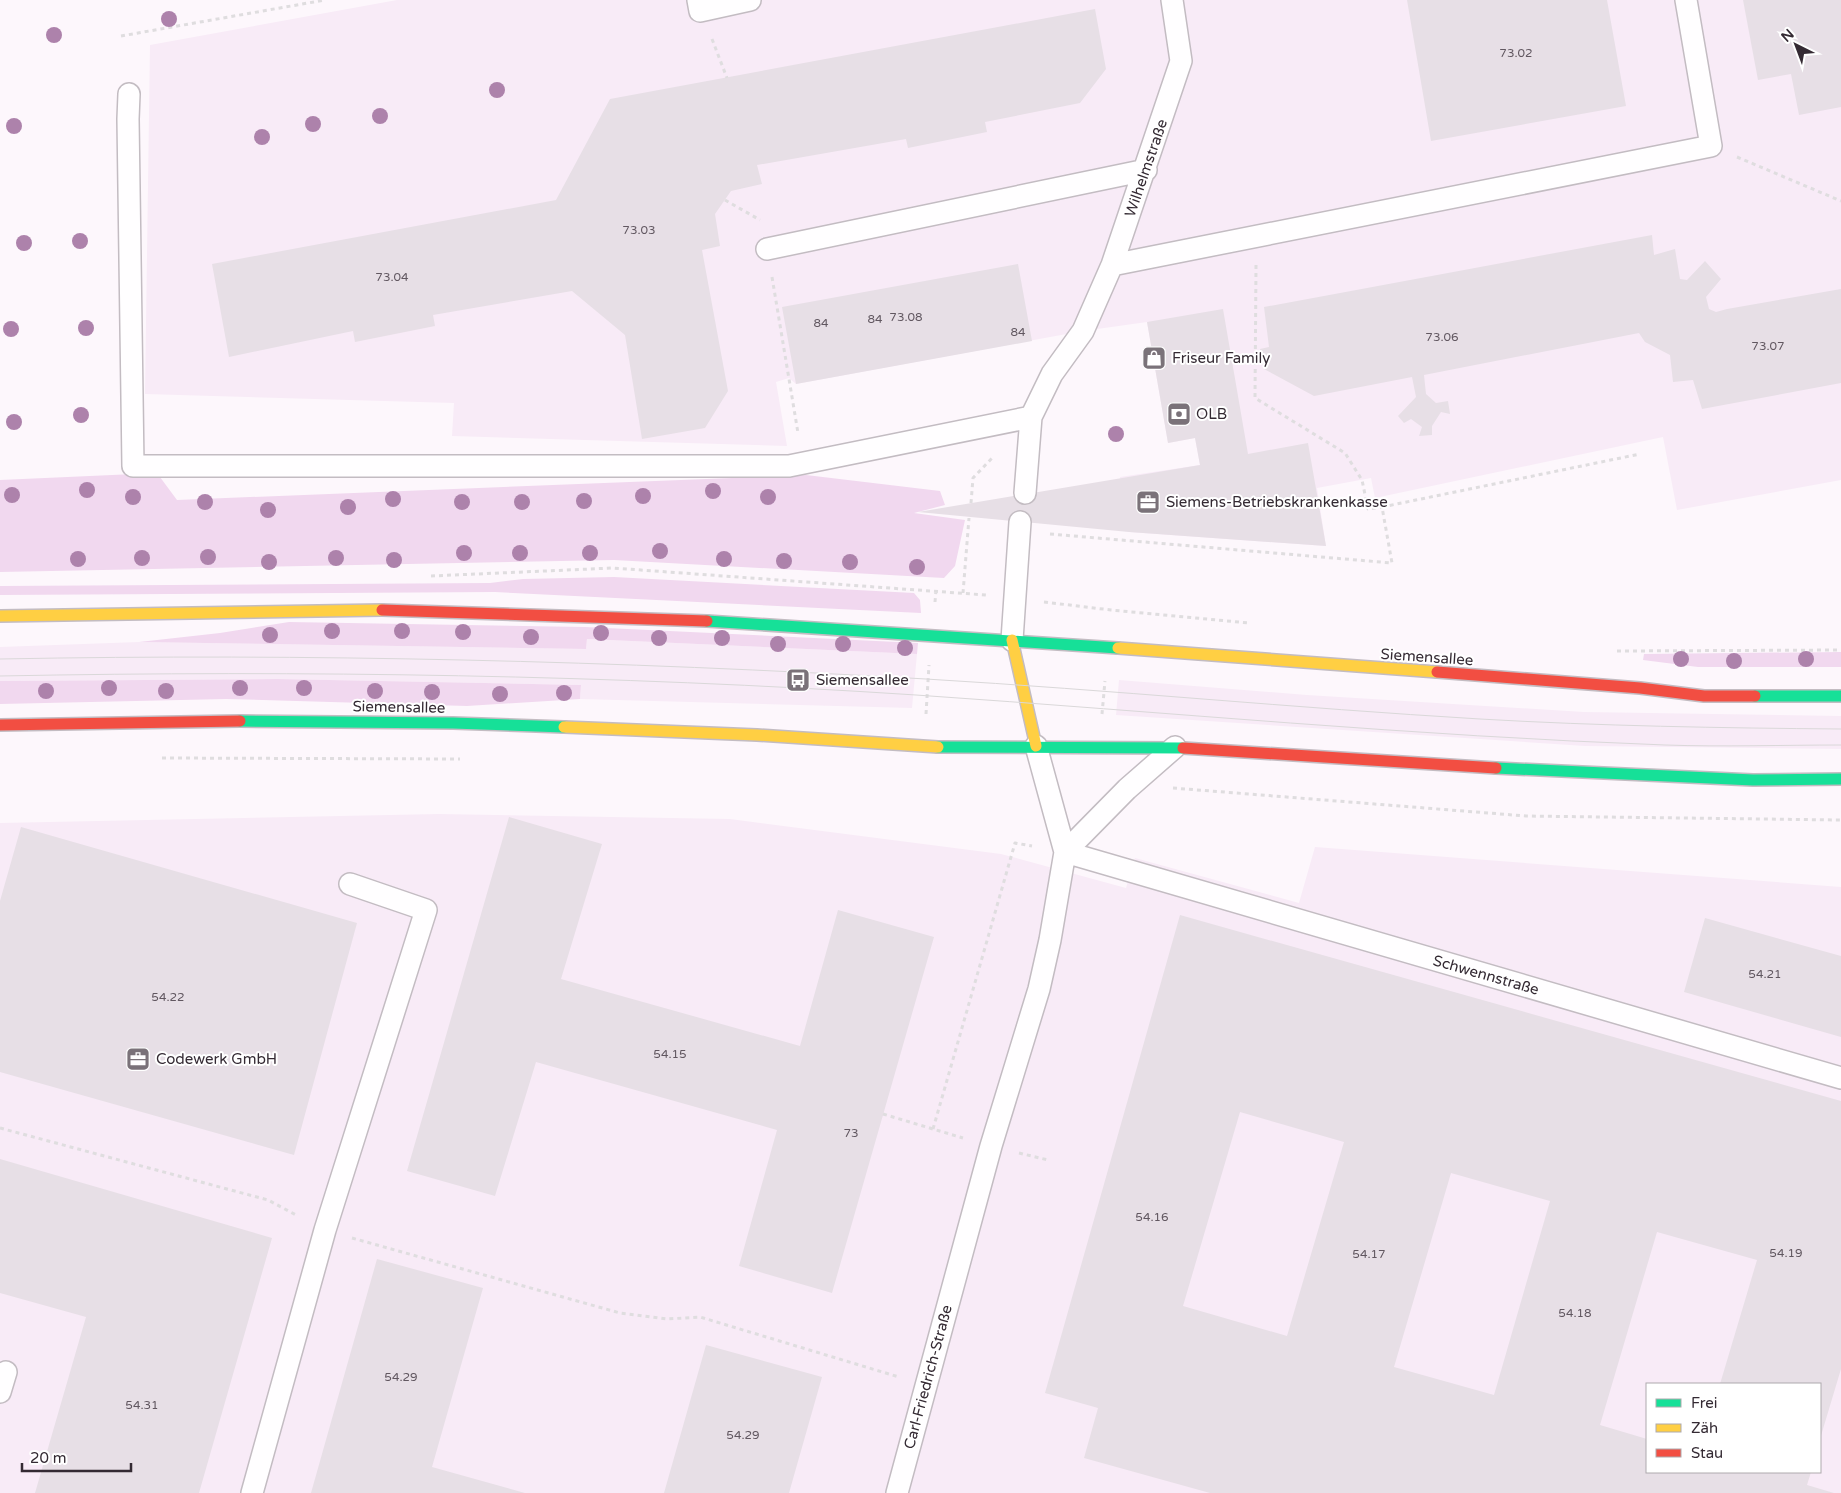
<svg xmlns="http://www.w3.org/2000/svg" width="1841" height="1493" font-family="'Varela Round',sans-serif">
<rect width="100%" height="100%" fill="#fdf7fc"/>
<!-- built -->
<path fill="#f8ebf7" fill-rule="evenodd" d="M 397,0 L 1841,0 L 1841,480 L 1677,510 L 1663,437 L 1375,498 L 1371,478 L 1317,488 L 1326,546 L 1129,532 L 1120,477 L 1200,465 L 1195,438 L 1168,443 L 1147,322 L 1083,331 L 796,384 L 789,378 L 776,382 L 787,446 L 452,436 L 454,403 L 145,394 L 150,45 Z
M 587,639 L 917,654 L 912,708 L 580,699 L 581,685 L 277,679 L 0,681 L 0,647 L 139,642 L 586,649 Z
M 1119,680 L 1307,695 L 1584,712 L 1841,716 L 1841,749 L 1585,746 L 1116,715 Z
M 439,814 L 730,819 L 1001,854 L 1126,888 L 1135,858 L 1299,903 L 1315,847 L 1841,887 L 1841,1493 L 0,1493 L 0,823 ZM 1647,1384 L 1820,1384 L 1820,1472 L 1647,1472 Z"/>
<!-- green -->
<path fill="#f1d8ef" d="M 157,473 L 177,500 L 806,475 L 940,491 L 945,505 L 914,513 L 965,520 L 955,566 L 944,578 L 614,560 L 0,572 L 0,480 Z
M 614,577 L 914,593 L 920,600 L 921,613 L 495,592 L 0,595 L 0,586 L 490,583 L 523,579 Z
M 289,622 L 585,627 L 918,643 L 917,654 L 587,639 L 586,649 L 139,642 L 220,633 Z
M 1841,652 L 1841,667 L 1698,667 L 1643,660 L 1644,654 Z
M 277,679 L 581,685 L 580,699 L 467,706 L 226,699 L 0,704 L 0,681 Z"/>
<!-- building -->
<path fill="#e7dfe6" fill-rule="evenodd" d="M 1407,0 L 1607,0 L 1626,106 L 1431,141 Z
M 1743,0 L 1841,0 L 1841,107 L 1799,115 L 1791,74 L 1758,80 Z
M 1095,9 L 1106,69 L 1080,103 L 985,122 L 987,132 L 908,148 L 906,139 L 757,165 L 762,184 L 731,191 L 715,214 L 720,246 L 702,250 L 728,391 L 705,428 L 642,439 L 625,335 L 572,291 L 433,315 L 435,326 L 355,342 L 353,331 L 229,357 L 212,264 L 556,200 L 610,99 Z
M 1652,235 L 1654,255 L 1675,249 L 1680,279 L 1687,280 L 1705,261 L 1721,279 L 1706,297 L 1709,309 L 1716,312 L 1727,309 L 1841,289 L 1841,383 L 1702,409 L 1693,380 L 1673,382 L 1670,355 L 1645,342 L 1639,333 L 1424,375 L 1426,394 L 1436,403 L 1448,401 L 1450,414 L 1441,412 L 1432,426 L 1432,435 L 1419,436 L 1422,427 L 1411,419 L 1404,423 L 1398,416 L 1416,397 L 1412,377 L 1314,396 L 1264,369 L 1260,349 L 1269,347 L 1264,307 Z
M 1018,264 L 1032,341 L 796,384 L 782,307 Z
M 1223,309 L 1248,454 L 1308,443 L 1326,546 L 1129,532 L 918,512 L 1200,465 L 1195,438 L 1168,443 L 1147,322 Z
M 509,817 L 602,844 L 561,979 L 800,1046 L 838,910 L 934,937 L 832,1293 L 739,1266 L 777,1130 L 536,1062 L 495,1196 L 407,1171 Z
M 21,827 L 357,923 L 294,1155 L 0,1072 L 0,901 Z
M 1180,915 L 1841,1101 L 1841,1369 L 1820,1439 L 1820,1384 L 1720,1384 L 1757,1260 L 1657,1232 L 1600,1425 L 1647,1439 L 1647,1472 L 1811,1472 L 1807,1485 L 1834,1493 L 1210,1493 L 1084,1458 L 1098,1408 L 1045,1393 ZM 1240,1112 L 1344,1142 L 1287,1336 L 1183,1306 ZM 1451,1173 L 1550,1201 L 1494,1395 L 1394,1367 Z
M 1705,918 L 1841,956 L 1841,1037 L 1684,992 Z
M 0,1159 L 272,1238 L 199,1493 L 35,1493 L 86,1317 L 0,1293 Z
M 377,1259 L 483,1288 L 432,1467 L 525,1493 L 311,1493 Z
M 706,1345 L 822,1377 L 789,1493 L 664,1493 Z"/>
<g fill="none" stroke-linecap="round" stroke-linejoin="round">
<!-- lane casing -->
<g stroke="#c3bcc2" stroke-width="24">
<path id="lane" d="M 698,0 L 700,11 L 750,0
M 129,94 L 128,119 L 133,466 L 789,466 L 1031,417
M 767,249 L 1146,170
M 1112,265 L 1711,146 L 1686,0
M 1025,493 L 1031,417 L 1052,374 L 1083,331 L 1112,265 L 1181,61 L 1172,0
M 1012,640 L 1020,522
M 1065,852 L 1841,1078
M 1065,852 L 1127,789 L 1175,747
M 0,1392 L 6,1372
M 252,1493 L 325,1230 L 426,910 L 350,884
M 897,1493 L 991,1146 L 1039,989 L 1050,940 L 1065,852 L 1036,746"/>
</g>
<!-- fast casing -->
<g stroke="#c3bcc2" stroke-width="14">
<path id="fast" d="M 707,621 L 1118,648
M 1755,696 L 1841,696
M 240,721 L 453,723 L 564,727
M 938,747 L 1183,748
M 1496,768 L 1753,780 L 1841,779"/>
</g>
<!-- slow casing -->
<g stroke="#c3bcc2" stroke-width="14">
<path id="slow" d="M 0,616 L 382,610
M 1012,640 L 1036,746
M 1118,648 L 1437,672
M 564,727 L 757,735 L 938,747"/>
</g>
<!-- jam casing -->
<g stroke="#c3bcc2" stroke-width="14">
<path id="jam" d="M 382,610 L 707,621
M 1437,672 L 1640,688 L 1704,696 L 1755,696
M 0,725 L 240,721
M 1183,748 L 1496,768"/>
</g>
<!-- path -->
<path stroke="#dfdddf" stroke-width="3" stroke-dasharray="4 4" stroke-linecap="butt" d="M 121,36 L 325,0
M 712,39 L 727,78
M 1737,157 L 1841,201
M 725,200 L 760,220
M 1256,265 L 1255,398 L 1345,453 L 1362,480 L 1368,509 L 1382,507
M 772,277 L 798,433
M 971,503 L 973,478 L 994,456
M 1050,534 L 1392,563 L 1382,507 L 1640,454
M 431,576 L 613,568 L 986,595
M 963,593 L 969,518
M 935,602 L 936,590
M 1044,602 L 1111,610 L 1249,623
M 1617,651 L 1841,650
M 926,714 L 929,665
M 1102,714 L 1105,681
M 162,758 L 460,759
M 1173,788 L 1526,816 L 1841,820
M 883,1114 L 963,1138
M 0,1128 L 268,1200 L 298,1216
M 933,1129 L 1015,843 L 1032,846
M 1019,1153 L 1048,1160
M 352,1238 L 620,1313 L 667,1319 L 700,1317 L 899,1377"/>
<!-- lane -->
<use href="#lane" stroke="#fffeff" stroke-width="21"/>
<!-- fast -->
<use href="#fast" stroke="#16e098" stroke-width="11"/>
<!-- slow -->
<use href="#slow" stroke="#ffcf43" stroke-width="11"/>
<!-- jam -->
<use href="#jam" stroke="#f24e42" stroke-width="11"/>
<!-- tram -->
<path stroke="#dad8d9" stroke-width="1" d="M 0,659 C 309,653 617,661 926,679 C 1111,690 1295,708 1480,719 C 1600,726 1721,728 1841,729
M 0,676 C 305,670 612,675 916,695 C 1166,712 1415,736 1665,745 C 1724,747 1782,745 1841,745"/>
</g>
<!-- trees -->
<g fill="#ad82ab">
<circle cx="169" cy="19" r="8"/>
<circle cx="54" cy="35" r="8"/>
<circle cx="497" cy="90" r="8"/>
<circle cx="380" cy="116" r="8"/>
<circle cx="313" cy="124" r="8"/>
<circle cx="14" cy="126" r="8"/>
<circle cx="262" cy="137" r="8"/>
<circle cx="80" cy="241" r="8"/>
<circle cx="24" cy="243" r="8"/>
<circle cx="86" cy="328" r="8"/>
<circle cx="11" cy="329" r="8"/>
<circle cx="81" cy="415" r="8"/>
<circle cx="14" cy="422" r="8"/>
<circle cx="1116" cy="434" r="8"/>
<circle cx="87" cy="490" r="8"/>
<circle cx="713" cy="491" r="8"/>
<circle cx="12" cy="495" r="8"/>
<circle cx="643" cy="496" r="8"/>
<circle cx="133" cy="497" r="8"/>
<circle cx="768" cy="497" r="8"/>
<circle cx="393" cy="499" r="8"/>
<circle cx="584" cy="501" r="8"/>
<circle cx="205" cy="502" r="8"/>
<circle cx="462" cy="502" r="8"/>
<circle cx="522" cy="502" r="8"/>
<circle cx="348" cy="507" r="8"/>
<circle cx="268" cy="510" r="8"/>
<circle cx="660" cy="551" r="8"/>
<circle cx="464" cy="553" r="8"/>
<circle cx="520" cy="553" r="8"/>
<circle cx="590" cy="553" r="8"/>
<circle cx="208" cy="557" r="8"/>
<circle cx="142" cy="558" r="8"/>
<circle cx="336" cy="558" r="8"/>
<circle cx="78" cy="559" r="8"/>
<circle cx="724" cy="559" r="8"/>
<circle cx="394" cy="560" r="8"/>
<circle cx="784" cy="561" r="8"/>
<circle cx="269" cy="562" r="8"/>
<circle cx="850" cy="562" r="8"/>
<circle cx="917" cy="567" r="8"/>
<circle cx="332" cy="631" r="8"/>
<circle cx="402" cy="631" r="8"/>
<circle cx="463" cy="632" r="8"/>
<circle cx="601" cy="633" r="8"/>
<circle cx="270" cy="635" r="8"/>
<circle cx="531" cy="637" r="8"/>
<circle cx="659" cy="638" r="8"/>
<circle cx="722" cy="638" r="8"/>
<circle cx="778" cy="644" r="8"/>
<circle cx="843" cy="644" r="8"/>
<circle cx="905" cy="648" r="8"/>
<circle cx="1681" cy="659" r="8"/>
<circle cx="1806" cy="659" r="8"/>
<circle cx="1734" cy="661" r="8"/>
<circle cx="109" cy="688" r="8"/>
<circle cx="240" cy="688" r="8"/>
<circle cx="304" cy="688" r="8"/>
<circle cx="46" cy="691" r="8"/>
<circle cx="166" cy="691" r="8"/>
<circle cx="375" cy="691" r="8"/>
<circle cx="432" cy="692" r="8"/>
<circle cx="564" cy="693" r="8"/>
<circle cx="500" cy="694" r="8"/>
</g>
<!-- icons -->
<defs>
<g id="shop-square" transform="scale(1.25)"><rect x="-9" y="-9" width="18" height="18" rx="4" fill="#7a7279" stroke="#fff"/><path d="M-5-2.5h2.3a2.7 3.5 0 0 1 5.4 0H5L5.5 6h-11ZM-1.5-2.5h3a1.5 2.3 0 0 0-3 0Z" fill="#fff"/></g>
<g id="bank-square" transform="scale(1.25)"><rect x="-9" y="-9" width="18" height="18" rx="4" fill="#7a7279" stroke="#fff"/><path d="M-6-4H6V4H-6ZM0-2.3a2.3 2.3 0 1 0 0 4.6a2.3 2.3 0 1 0 0-4.6Z" fill="#fff"/></g>
<g id="office-square" transform="scale(1.25)"><rect x="-9" y="-9" width="18" height="18" rx="4" fill="#7a7279" stroke="#fff"/><path d="M-6-3h4V-5.5h4V-3h4V5H-6ZM-1-4.5V-3h2v-1.5ZM-6 0V1H6V0Z" fill="#fff"/></g>
<g id="bus-square" transform="scale(1.25)"><rect x="-9" y="-9" width="18" height="18" rx="4" fill="#7a7279" stroke="#fff"/><path d="M-5-6H5V4H4V6H2V4H-2V6H-4V4H-5ZM-3.5-4V0h7V-4ZM-3.5 1.2v1.5H-2V1.2ZM2 1.2v1.5H3.5V1.2Z" fill="#fff"/></g>
</defs>
<g fill-rule="evenodd">
<use href="#shop-square" x="1154" y="358"/>
<use href="#bank-square" x="1179" y="414"/>
<use href="#office-square" x="1148" y="502"/>
<use href="#bus-square" x="798" y="680"/>
<use href="#office-square" x="138" y="1059"/>
</g>
<g text-anchor="middle" stroke-width="4" stroke-linejoin="round" paint-order="stroke">
<!-- number labels -->
<g font-size="12" fill="#615760">
<text x="1516" y="57">73.02</text>
<text x="639" y="234">73.03</text>
<text x="392" y="281">73.04</text>
<text x="906" y="321">73.08</text>
<text x="875" y="323">84</text>
<text x="821" y="327">84</text>
<text x="1018" y="336">84</text>
<text x="1442" y="341">73.06</text>
<text x="1768" y="350">73.07</text>
<text x="1765" y="978">54.21</text>
<text x="168" y="1001">54.22</text>
<text x="670" y="1058">54.15</text>
<text x="851" y="1137">73</text>
<text x="1152" y="1221">54.16</text>
<text x="1786" y="1257">54.19</text>
<text x="1369" y="1258">54.17</text>
<text x="1575" y="1317">54.18</text>
<text x="401" y="1381">54.29</text>
<text x="142" y="1409">54.31</text>
<text x="743" y="1439">54.29</text>
</g>
<!-- street labels -->
<g font-size="15" fill="#342a33" stroke="#fff">
<text transform="translate(1146 168) rotate(-71)" y="5">Wilhelmstraße</text>
<text transform="translate(1427 657) rotate(4)" y="5">Siemensallee</text>
<text transform="translate(399 707) rotate(1)" y="5">Siemensallee</text>
<text transform="translate(1486 975) rotate(16)" y="5">Schwennstraße</text>
<text transform="translate(928 1377) rotate(-75)" y="5">Carl-Friedrich-Straße</text>
</g>
<!-- poi labels -->
<g font-size="15" fill="#342a33" stroke="#fff" text-anchor="start">
<text x="1172" y="363">Friseur Family</text>
<text x="1196" y="419">OLB</text>
<text x="1166" y="507">Siemens-Betriebskrankenkasse</text>
<text x="816" y="685">Siemensallee</text>
<text x="156" y="1064">Codewerk GmbH</text>
</g>
</g>
<!-- legend -->
<rect x="1646" y="1383" width="175" height="90" fill="#ffffff" stroke="#aeaaad"/>
<rect x="1656" y="1399" width="25" height="8" fill="#16e098" stroke="#aeaaad"/>
<text x="1691" y="1408" font-size="15" fill="#342a33">Frei</text>
<rect x="1656" y="1424" width="25" height="8" fill="#ffcf43" stroke="#aeaaad"/>
<text x="1691" y="1433" font-size="15" fill="#342a33">Zäh</text>
<rect x="1656" y="1449" width="25" height="8" fill="#f24e42" stroke="#aeaaad"/>
<text x="1691" y="1458" font-size="15" fill="#342a33">Stau</text>
<!-- north arrow -->
<g transform="translate(1796 45) rotate(318)" stroke="#ffffff" stroke-width="4" paint-order="stroke">
<path d="M0-4L9 19L0 12L-9 19Z" fill="#342a33"/>
<text y="-8" font-size="14" font-weight="bold" text-anchor="middle" fill="#342a33">N</text>
</g>
<!-- scale -->
<path d="M22 1463v8h109v-8" fill="none" stroke="#342a33" stroke-width="2.5"/>
<text x="30" y="1463" font-size="15" fill="#342a33" stroke="#ffffff" stroke-width="4" paint-order="stroke">20 m</text>
</svg>
